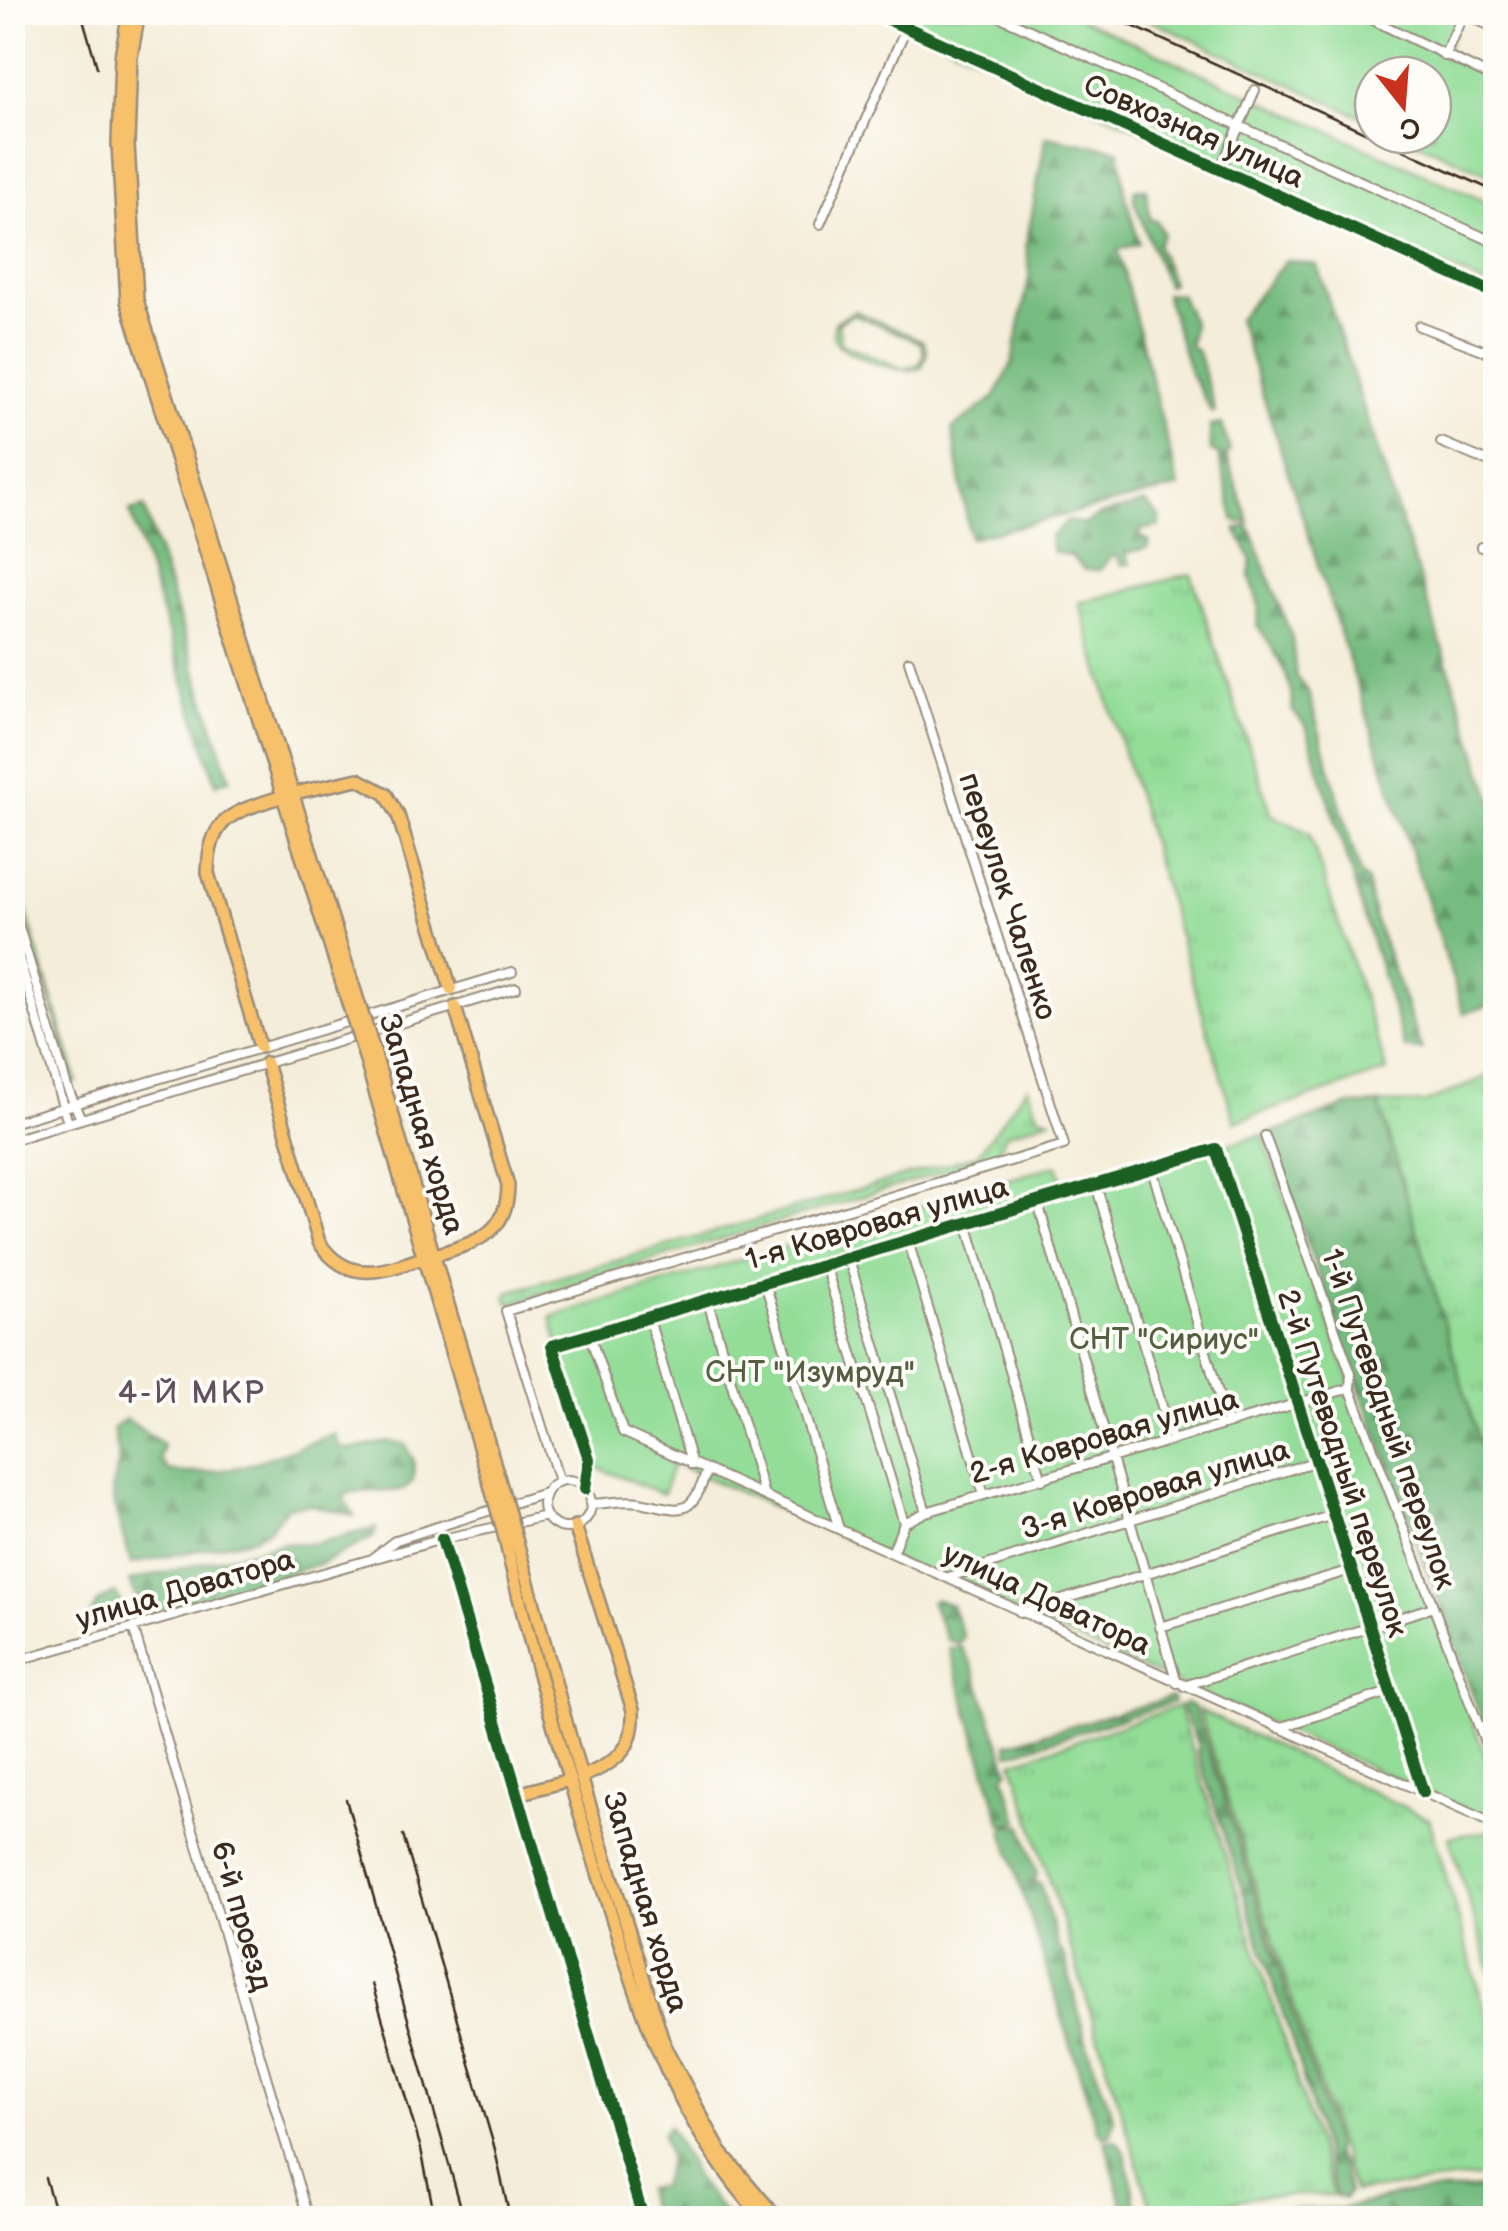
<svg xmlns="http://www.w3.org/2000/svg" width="1508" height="2231" font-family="'Balsamiq Sans',sans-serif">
<defs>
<pattern id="grass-tufts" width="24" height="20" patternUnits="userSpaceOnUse" patternTransform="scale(2.5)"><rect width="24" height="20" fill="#93dd98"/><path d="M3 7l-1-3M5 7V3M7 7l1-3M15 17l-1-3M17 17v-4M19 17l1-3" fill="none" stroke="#80be83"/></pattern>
<pattern id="forest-firs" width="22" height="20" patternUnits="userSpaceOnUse" patternTransform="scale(2.5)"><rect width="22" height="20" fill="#76bc80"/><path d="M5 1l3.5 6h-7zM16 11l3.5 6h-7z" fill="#629968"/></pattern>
</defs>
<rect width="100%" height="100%" fill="#fdfcf7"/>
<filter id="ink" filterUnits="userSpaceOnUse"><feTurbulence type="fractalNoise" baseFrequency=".01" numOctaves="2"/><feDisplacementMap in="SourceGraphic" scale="20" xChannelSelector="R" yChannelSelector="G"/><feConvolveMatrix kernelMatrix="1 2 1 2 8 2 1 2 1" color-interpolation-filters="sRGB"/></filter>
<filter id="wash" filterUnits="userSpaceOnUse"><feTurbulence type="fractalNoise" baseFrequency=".0048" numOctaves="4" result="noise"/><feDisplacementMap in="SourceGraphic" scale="40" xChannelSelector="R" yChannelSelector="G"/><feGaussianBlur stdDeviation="2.25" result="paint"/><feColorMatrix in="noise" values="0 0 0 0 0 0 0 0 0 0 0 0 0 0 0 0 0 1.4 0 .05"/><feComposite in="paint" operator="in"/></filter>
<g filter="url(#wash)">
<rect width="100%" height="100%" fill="#f4edd9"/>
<!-- grass -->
<path fill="url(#grass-tufts)" stroke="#67845b" stroke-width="2.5" d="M 1191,574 L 1272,815 L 1309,833 L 1387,1071 L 1235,1122 L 1079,603 Z
M 12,864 L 77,1082 L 70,1084 L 69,1060 L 61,1054 L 64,1048 L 40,967 L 34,964 L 28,942 L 32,935 L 28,922 L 22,923 L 25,916 Z
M 1495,1073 L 1495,1089 L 1488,1092 L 1496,1114 L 1495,1495 L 1379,1104 L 1426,1103 Z
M 1027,1087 L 1039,1116 L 1050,1119 L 1006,1134 L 996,1156 L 510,1303 L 506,1298 L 509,1292 L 977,1155 Z
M 1178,1706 L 1333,2195 L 1255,2196 L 1176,2216 L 1153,2213 L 1013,1762 Z
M 1199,1710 L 1429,1819 L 1495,2043 L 1495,2175 L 1354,2192 Z
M 1495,1830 L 1496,1830 L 1495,1985 L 1449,1837 Z"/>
<!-- forest -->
<path fill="url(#forest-firs)" stroke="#58734f" stroke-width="2.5" d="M 1046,136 L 1119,150 L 1126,198 L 1139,243 L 1118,250 L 1179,487 L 970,538 L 952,429 L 995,397 L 1012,363 L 1030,273 L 1026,246 Z
M 1146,188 L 1150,219 L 1157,221 L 1163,234 L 1157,245 L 1172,283 L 1167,286 L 1134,201 L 1134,190 Z
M 1286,260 L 1317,265 L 1495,809 L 1495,1003 L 1464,1014 L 1238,319 Z
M 1165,294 L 1180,294 L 1193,323 L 1190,346 L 1198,352 L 1215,410 L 1212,413 L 1190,373 Z
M 1222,424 L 1230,451 L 1226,455 L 1249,522 L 1235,522 L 1218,454 L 1211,451 L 1210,426 Z
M 1144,502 L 1160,518 L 1160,526 L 1141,530 L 1140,536 L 1149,541 L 1147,548 L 1125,553 L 1130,564 L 1120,565 L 1119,558 L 1111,556 L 1100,570 L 1085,570 L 1071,556 L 1053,552 L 1050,538 L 1068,521 L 1086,524 C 1104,508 1123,513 1144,502 Z
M 144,507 L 230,779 L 216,784 L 130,511 Z
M 1249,525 L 1292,638 L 1296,676 L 1308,691 L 1360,874 L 1367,881 L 1374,917 L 1422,1050 L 1405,1049 L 1306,726 L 1292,710 C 1296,685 1272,646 1257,625 L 1259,606 L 1249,574 L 1252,560 L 1236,529 Z
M 1379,1104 L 1495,1495 L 1495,1756 L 1267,1134 L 1350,1105 Z
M 126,1419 L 163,1444 L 160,1459 L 168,1471 C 226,1481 281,1452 334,1434 L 341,1448 C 362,1452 375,1438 405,1444 L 414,1461 L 413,1481 L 404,1490 L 352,1492 L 343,1497 L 354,1516 L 309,1504 L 287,1507 L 269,1529 L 250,1539 L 131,1564 L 114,1505 L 112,1486 L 119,1463 L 113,1428 Z
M 376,1528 L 374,1537 L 322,1563 L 145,1616 L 129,1581 L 284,1543 L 313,1544 Z
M 115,1593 L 129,1615 L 88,1619 L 98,1602 Z
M 935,1599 L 951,1605 L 964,1638 L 959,1643 L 947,1640 L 931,1601 Z
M 961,1647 L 971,1662 L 1009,1770 L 1004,1776 L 1019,1821 L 1002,1825 L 949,1648 Z
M 1172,1697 L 1174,1702 L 1009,1754 L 1007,1744 Z
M 1187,1703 L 1194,1707 L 1211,1757 L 1335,2144 L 1335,2156 L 1342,2164 L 1349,2193 L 1345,2199 L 1336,2196 L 1296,2053 L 1197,1752 L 1199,1747 L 1181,1706 Z
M 1022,1825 L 1037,1873 L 1034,1883 L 1040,1883 L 1058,1947 L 1064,1954 L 1088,2049 L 1114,2119 L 1111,2134 L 1105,2137 L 1098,2131 L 1003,1831 L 1006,1826 Z
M 669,2126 L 697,2180 L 728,2218 L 651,2218 L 645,2189 L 661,2186 L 669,2158 L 662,2134 Z
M 1115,2140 L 1125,2153 L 1138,2214 L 1126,2216 L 1105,2142 Z
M 1495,2186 L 1495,2218 L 1230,2218 C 1270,2203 1301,2212 1343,2208 C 1366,2205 1388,2195 1411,2193 C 1439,2191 1467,2190 1495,2186 Z"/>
<!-- garden -->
<path fill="#93dd98" stroke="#67845b" stroke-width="2.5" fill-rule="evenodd" d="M 880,13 L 1068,13 L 1495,206 L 1495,289 Z
M 1134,13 L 1461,13 L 1444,57 L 1495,80 L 1495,177 L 1402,135 L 1433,135 L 1433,75 L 1373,75 L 1373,122 Z
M 855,311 L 923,341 L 927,352 L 922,367 C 906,378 854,357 839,345 C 832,338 833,330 835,322 ZM 854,314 L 921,343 L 924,355 L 920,364 L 903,369 L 841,343 L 838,323 Z
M 1262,1135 L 1495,1783 L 1495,1822 L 673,1463 L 663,1494 L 596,1467 L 551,1317 L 1057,1165 L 1065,1189 Z"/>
</g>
<g filter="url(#ink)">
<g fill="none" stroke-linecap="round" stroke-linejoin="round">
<!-- minor casing -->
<g stroke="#988c7c" stroke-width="12">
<path id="minor" d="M 872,12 L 1496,294
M 990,12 L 1496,243
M 1356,12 L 1496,79
M 1459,12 L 1496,28
M 1444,56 L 1463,15
M 1220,170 L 1255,90
M 820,224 L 913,12
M 1419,326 L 1496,355
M 1441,442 L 1496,465
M 1481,547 L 1496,551
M 12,904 L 67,1087 L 81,1119
M 12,935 L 68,1123
M 12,1123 L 512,972
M 1265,1136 L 1351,1374 L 1350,1388 L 1496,1771
M 12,1140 L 516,988
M 1152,1169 L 1227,1423
M 1096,1185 L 1172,1440
M 1038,1203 L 1177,1683
M 967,1223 L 1042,1480
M 908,1241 L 984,1495
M 849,1260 L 926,1512
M 825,1265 L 904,1523
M 765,1283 L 839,1529
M 707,1298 L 764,1495
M 648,1316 L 692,1465
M 589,1334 L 623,1432 L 1496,1825
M543 1504a24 24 0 1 1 48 0a24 24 0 1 1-48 0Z
M 559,1481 L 506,1311 L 1064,1145 L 909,661
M 585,1489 L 589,1459 L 552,1346 L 1216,1149 L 1423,1792
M 590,1504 C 606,1504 624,1499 639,1502 C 679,1509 690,1521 706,1473
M 442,1539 L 643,2218
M 892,1553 L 904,1523 L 926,1512 L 1350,1388
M 374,1557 L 396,1540 L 545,1493
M 949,1577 L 1317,1461
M 1020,1613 L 1336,1514
M 133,1627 L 308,2218
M 1160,1627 L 1354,1569
M 12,1662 L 442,1539 L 546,1516
M 1184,1686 L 1430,1608
M 1279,1728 L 1389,1692"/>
</g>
<!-- highway casing -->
<g stroke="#988c7c" stroke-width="16">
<path id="highway" d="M 129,12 L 121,56 L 118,144 L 127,301 L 349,1006
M 139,12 L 131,57 L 128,144 L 137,300 L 359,1004
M 290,794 L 358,779 L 386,794 L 398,815 L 451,989
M 260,1047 L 208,873 C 209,817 232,813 280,797
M 374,1051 L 499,1479
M 364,1054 L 489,1481
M 266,1063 L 319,1242 C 347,1285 383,1272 425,1257
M 435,1255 C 477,1242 508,1234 508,1185 L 455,1007
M 575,1526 L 633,1710 C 635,1750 616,1763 581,1777
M 514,1531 L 581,1777 L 665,2047 L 720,2151 L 777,2218
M 504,1534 C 528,1643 560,1751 593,1857 C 636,1992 665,2111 763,2218
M 518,1794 L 569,1780"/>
</g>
<!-- minor -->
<use href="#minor" stroke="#fff" stroke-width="8"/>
<!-- highway -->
<use href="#highway" stroke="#f7c06b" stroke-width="11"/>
<!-- rail -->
<path stroke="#3b2a1e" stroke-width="2.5" d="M 81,12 L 97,67
M 1102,12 L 1496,192
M 346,1799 L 464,2218
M 403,1835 L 494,2146 L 510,2218
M 372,1984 L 421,2149 L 435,2218
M 45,2178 L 57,2218"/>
<!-- highway-bridge casing -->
<g stroke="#988c7c" stroke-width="16" stroke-linecap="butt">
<path id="highway-bridge" d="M 359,1004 L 374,1051
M 349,1006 L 364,1054
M 499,1479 L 514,1531
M 489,1481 L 504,1534"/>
</g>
<!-- highway-bridge -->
<use href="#highway-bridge" stroke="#f7c06b" stroke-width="11"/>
<!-- cycleway casing -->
<g stroke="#fdfcf7" stroke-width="19">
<path id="cycleway" d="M 872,12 L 1496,294
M 585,1489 L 589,1459 L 552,1346 L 1216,1149 L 1423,1792
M 442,1539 L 643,2218"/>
</g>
<!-- cycleway -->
<use href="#cycleway" stroke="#1b5e20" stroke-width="12"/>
</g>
</g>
<g text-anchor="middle" stroke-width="8" stroke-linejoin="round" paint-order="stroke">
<!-- street labels -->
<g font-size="30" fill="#3b2a1e" stroke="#fdfcf7">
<text transform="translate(1194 131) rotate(24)" y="10">Совхозная улица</text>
<text transform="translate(1008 896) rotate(72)" y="10">переулок Чаленко</text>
<text transform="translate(422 1124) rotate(73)" y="10">Западная хорда</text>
<text transform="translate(877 1223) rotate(-16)" y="10">1-я Ковровая улица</text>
<text transform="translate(1389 1419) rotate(71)" y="10">1-й Путеводный переулок</text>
<text transform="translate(1104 1436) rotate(-16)" y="10">2-я Ковровая улица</text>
<text transform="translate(1343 1463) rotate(72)" y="10">2-й Путеводный переулок</text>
<text transform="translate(1155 1489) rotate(-17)" y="10">3-я Ковровая улица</text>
<text transform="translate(185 1589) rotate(-16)" y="10">улица Доватора</text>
<text transform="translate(1047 1599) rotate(25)" y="10">улица Доватора</text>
<text transform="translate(646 1902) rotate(73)" y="10">Западная хорда</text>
<text transform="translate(242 1916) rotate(74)" y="10">6-й проезд</text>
</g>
<!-- park labels -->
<g font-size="30" fill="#556043" stroke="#fdfcf7">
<text x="1164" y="1349">СНТ "Сириус"</text>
<text x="810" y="1382">СНТ "Изумруд"</text>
</g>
<!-- neighbourhood labels -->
<g font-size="32" letter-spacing="2.5" fill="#615260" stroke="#fdfcf7">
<text x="192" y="1403">4-Й МКР</text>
</g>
</g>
<!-- margin -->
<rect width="1508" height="2231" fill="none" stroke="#fdfcf7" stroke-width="50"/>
<!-- north arrow -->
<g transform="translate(1403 105) rotate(163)"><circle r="48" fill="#fdfcf7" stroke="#afa8a0" stroke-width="2.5"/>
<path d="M0-8L18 38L0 25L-18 38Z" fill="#c8321e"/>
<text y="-15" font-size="28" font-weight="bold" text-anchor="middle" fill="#3b2a1e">С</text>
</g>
</svg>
